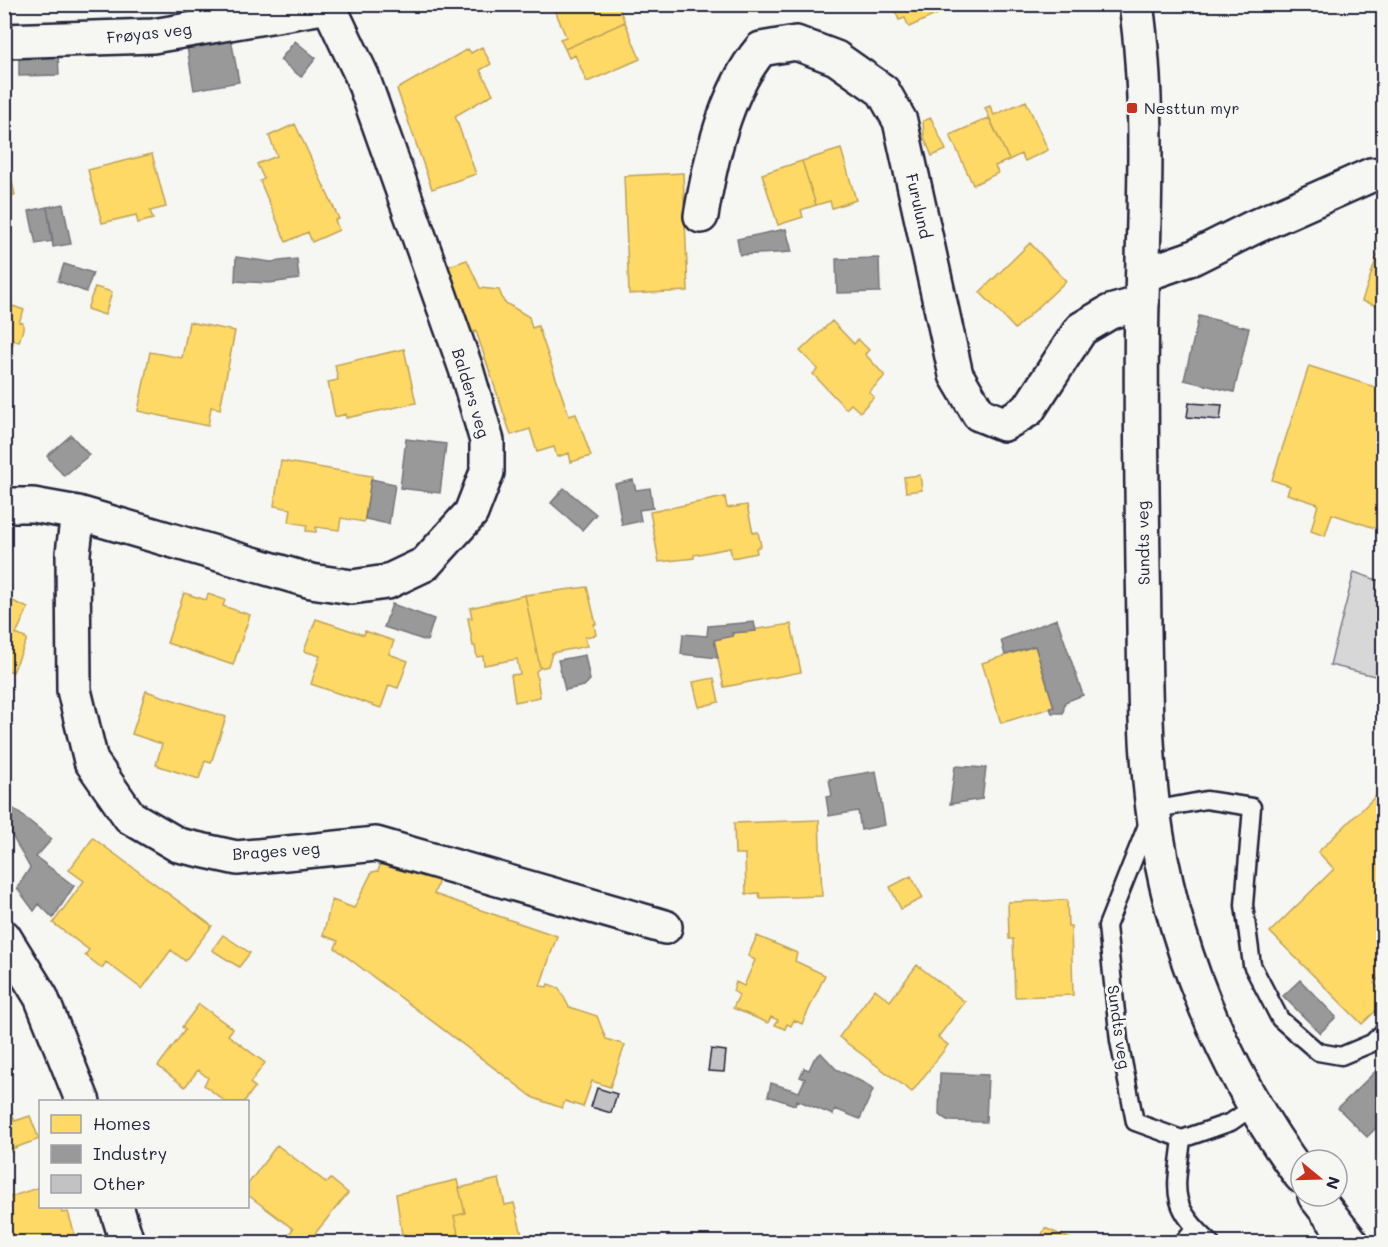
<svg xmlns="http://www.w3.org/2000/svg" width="1388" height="1247" font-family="Mali,sans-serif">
<rect width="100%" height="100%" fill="#f6f6f2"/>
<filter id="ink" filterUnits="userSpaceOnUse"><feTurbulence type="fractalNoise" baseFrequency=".0167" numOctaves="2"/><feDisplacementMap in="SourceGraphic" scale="12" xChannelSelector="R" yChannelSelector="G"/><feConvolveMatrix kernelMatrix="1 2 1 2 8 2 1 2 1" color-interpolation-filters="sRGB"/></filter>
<g filter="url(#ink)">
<!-- green -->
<path fill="#d7d7d7" stroke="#7c7c89" stroke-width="1.5" d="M 1354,572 L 1383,582 L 1383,678 L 1330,665 Z"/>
<!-- homes -->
<path fill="#ffd966" stroke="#bda259" stroke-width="1.5" d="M 567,4 L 617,4 L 625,22 L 565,49 L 560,39 L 566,37 L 555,10 Z
M 892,4 L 957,4 L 957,5 L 909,27 L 905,18 L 899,20 Z
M 625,22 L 640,59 L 587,82 L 575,55 L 569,58 L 565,49 Z
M 482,47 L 491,64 L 480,70 L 493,94 L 455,116 L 476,174 L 432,189 L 397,89 L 468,49 L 471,53 Z
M 1026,101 L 1048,150 L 1025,161 L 1021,154 L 1009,160 L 985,108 L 990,106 L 994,115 Z
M 931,118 L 946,150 L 932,156 L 924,137 L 923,121 Z
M 989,118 L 1009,160 L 995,166 L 998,173 L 973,185 L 950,135 Z
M 295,124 L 339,219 L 335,220 L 339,230 L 312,242 L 308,232 L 286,242 L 260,181 L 264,179 L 257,164 L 277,156 L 269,136 Z
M 4,148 L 15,195 L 4,197 Z
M 841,149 L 856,200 L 832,208 L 830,201 L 816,205 L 802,161 Z
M 152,154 L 166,207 L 150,211 L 153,219 L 138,223 L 136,215 L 102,223 L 88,170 Z
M 802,161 L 816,205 L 801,210 L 803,217 L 778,225 L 762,174 Z
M 683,173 L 688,291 L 629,294 L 624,176 Z
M 1384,236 L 1384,308 L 1362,301 Z
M 1030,243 L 1066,281 L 1015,329 L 980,292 Z
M 467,260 L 480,288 L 499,290 L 504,302 L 529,317 L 532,328 L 538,326 L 569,416 L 576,414 L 591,456 L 571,462 L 569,453 L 557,457 L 554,447 L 537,452 L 530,429 L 511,435 L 476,331 L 465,335 L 443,268 Z
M 95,287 L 112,292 L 105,315 L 87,309 Z
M 4,303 L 24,310 L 19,322 L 23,323 L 23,329 L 19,342 L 14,340 L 8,358 L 4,357 Z
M 832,321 L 854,344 L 858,339 L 869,350 L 865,354 L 885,376 L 869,392 L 874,397 L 860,412 L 851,404 L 846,409 L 813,374 L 818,369 L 800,351 Z
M 189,322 L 235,331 L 220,409 L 211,407 L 208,426 L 138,411 L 150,352 L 182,358 Z
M 404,349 L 416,403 L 346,418 L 346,414 L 335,417 L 328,382 L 338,380 L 335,365 Z
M 1309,366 L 1384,390 L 1384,531 L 1332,514 L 1325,536 L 1311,531 L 1318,504 L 1287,494 L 1290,486 L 1272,480 Z
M 281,461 L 372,476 L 364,522 L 341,518 L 339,530 L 316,527 L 316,532 L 306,531 L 307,525 L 289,522 L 291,509 L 274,506 Z
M 920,475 L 922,490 L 906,492 L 904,477 Z
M 725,497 L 727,508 L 747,505 L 753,533 L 758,532 L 761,546 L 756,548 L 757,553 L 732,558 L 730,548 L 694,555 L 694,558 L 659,562 L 650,512 Z
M 587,587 L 596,624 L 594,624 L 596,635 L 585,637 L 587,646 L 552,653 L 548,666 L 540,668 L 525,595 Z
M 184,593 L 206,600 L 208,594 L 225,600 L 223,606 L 250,615 L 233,665 L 167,643 Z
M 525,595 L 540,668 L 536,671 L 540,697 L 515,702 L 511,675 L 520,674 L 517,659 L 484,665 L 483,656 L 477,657 L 475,646 L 473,646 L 468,618 L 472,618 L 470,608 Z
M 4,597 L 28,608 L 16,634 L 27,639 L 13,672 L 4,669 Z
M 316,619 L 364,635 L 365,631 L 394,641 L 389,654 L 408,661 L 398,688 L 389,685 L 381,708 L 311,684 L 320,656 L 304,651 Z
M 791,624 L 801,672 L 724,687 L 714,640 L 733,636 L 732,633 Z
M 1035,646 L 1054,707 L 1001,723 L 982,663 Z
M 714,678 L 719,702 L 699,707 L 693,682 Z
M 146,691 L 226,717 L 211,763 L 205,761 L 199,779 L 156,765 L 162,744 L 132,734 Z
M 1384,788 L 1384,974 L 1374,983 L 1384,994 L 1384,1003 L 1362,1024 L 1270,932 L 1334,869 L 1318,852 Z
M 819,820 L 822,896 L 760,898 L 759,893 L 746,894 L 745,854 L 735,854 L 734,823 Z
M 93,838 L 212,926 L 185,961 L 171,950 L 142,989 L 106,962 L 102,968 L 85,955 L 89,950 L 53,923 L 84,881 L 69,870 Z
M 382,860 L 439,880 L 434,894 L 557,936 L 540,986 L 547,987 L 548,984 L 559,988 L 569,1007 L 597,1016 L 606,1039 L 625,1045 L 610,1087 L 592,1081 L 583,1107 L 565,1101 L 562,1108 L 534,1098 L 335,948 L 338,941 L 323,935 L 332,900 L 354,908 L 372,872 L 378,871 Z
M 911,876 L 923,898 L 901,909 L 890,887 Z
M 1067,900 L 1068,926 L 1071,926 L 1073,995 L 1015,997 L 1013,939 L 1009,939 L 1008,902 Z
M 223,935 L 250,953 L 239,967 L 212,950 Z
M 757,936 L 797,953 L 795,961 L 825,975 L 802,1024 L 794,1020 L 791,1026 L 787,1024 L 785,1029 L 775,1025 L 778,1020 L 771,1017 L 768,1023 L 733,1008 L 739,995 L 733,991 L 736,982 L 744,986 L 755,960 L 748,956 Z
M 917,965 L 965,1002 L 938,1037 L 948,1045 L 912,1092 L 839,1037 L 875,989 L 890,1001 Z
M 199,1004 L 233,1029 L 228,1035 L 265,1063 L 250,1083 L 255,1087 L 244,1102 L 226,1102 L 204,1085 L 208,1078 L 198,1070 L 185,1087 L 158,1066 L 185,1030 L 182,1027 Z
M 4,1093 L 15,1121 L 30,1116 L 39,1139 L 12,1149 L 13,1151 L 4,1154 Z
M 277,1145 L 327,1183 L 331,1179 L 348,1193 L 308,1242 L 289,1242 L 285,1240 L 293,1229 L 248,1195 L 248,1184 Z
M 499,1179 L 505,1205 L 514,1203 L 522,1235 L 507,1239 L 508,1242 L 460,1242 L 454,1216 L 465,1213 L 459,1188 Z
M 457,1180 L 465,1213 L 454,1216 L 460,1242 L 407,1242 L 405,1234 L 402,1235 L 396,1194 Z
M 40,1187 L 40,1206 L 60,1206 L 62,1213 L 68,1212 L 75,1235 L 70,1236 L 73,1242 L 4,1242 L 4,1199 Z
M 1045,1228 L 1070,1239 L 1085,1242 L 1039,1242 Z"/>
<!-- industry -->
<path fill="#999" stroke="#75757d" stroke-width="1.5" d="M 231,39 L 239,82 L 194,90 L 187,47 Z
M 295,41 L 316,58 L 301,77 L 280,60 Z
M 58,53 L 59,75 L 19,76 L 19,55 Z
M 63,204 L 71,244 L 53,247 L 47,207 Z
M 47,207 L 53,241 L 36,244 L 29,211 Z
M 786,229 L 792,252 L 740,255 L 737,239 Z
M 236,257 L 271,262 L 297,259 L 299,279 L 269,283 L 235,281 Z
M 879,258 L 880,292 L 837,293 L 836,259 Z
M 64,264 L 93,273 L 86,292 L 58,281 Z
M 1199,316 L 1249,328 L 1234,392 L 1184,380 Z
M 71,435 L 89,455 L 64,476 L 47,456 Z
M 406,439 L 446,444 L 440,493 L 400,488 Z
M 371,479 L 395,484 L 389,524 L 365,519 Z
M 633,480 L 636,490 L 650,488 L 653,508 L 639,510 L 641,521 L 622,525 L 615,484 Z
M 564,488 L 596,514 L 582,530 L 551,503 Z
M 392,604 L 434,619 L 427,641 L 384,627 Z
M 1057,619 L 1083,695 L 1065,702 L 1063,713 L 1052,713 L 1050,708 L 1054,707 L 1035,646 L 1005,655 L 1001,640 Z
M 754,622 L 756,631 L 732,633 L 733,636 L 714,640 L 718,658 L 681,654 L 683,634 L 707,636 L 708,626 Z
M 585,655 L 590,680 L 584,686 L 565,690 L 558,660 Z
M 955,766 L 986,768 L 982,799 L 950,804 Z
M 876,771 L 885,825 L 861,830 L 858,811 L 829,816 L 826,797 L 832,796 L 829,779 Z
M 14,809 L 52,839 L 36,857 L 74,886 L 53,918 L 39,904 L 34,911 L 17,888 L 30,868 L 4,821 L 4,816 Z
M 1300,980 L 1336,1017 L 1320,1033 L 1283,996 Z
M 821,1053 L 836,1069 L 866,1084 L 873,1090 L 860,1119 L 835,1109 L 833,1115 L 797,1100 L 795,1105 L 768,1096 L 771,1083 L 799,1092 L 805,1079 L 800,1077 L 804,1068 L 809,1070 L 814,1059 Z
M 1384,1063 L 1384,1120 L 1367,1137 L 1338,1108 Z
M 940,1073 L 988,1075 L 986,1122 L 949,1121 L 939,1115 Z"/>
<!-- building -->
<path fill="#c2c2c4" stroke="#22223b" stroke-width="1.5" d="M 1189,403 L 1222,405 L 1220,420 L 1187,417 Z
M 711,1049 L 726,1051 L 724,1072 L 708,1071 Z
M 597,1088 L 617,1094 L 611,1113 L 591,1107 Z"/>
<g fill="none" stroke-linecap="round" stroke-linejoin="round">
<!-- service casing -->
<g stroke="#22223b" stroke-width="21">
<path id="service" d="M 1254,1106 L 1231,1122 L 1182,1139 L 1135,1122 L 1119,1041 L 1107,926 L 1153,810 L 1206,800 L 1252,807 L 1244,905 L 1252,965 L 1280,1019 L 1318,1052 L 1341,1056 L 1372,1043 L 1384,1031
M 1182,1139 C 1176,1192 1168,1204 1210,1242
M 1183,1242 L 1195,1228"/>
</g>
<!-- minor casing -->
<g stroke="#22223b" stroke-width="38">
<path id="minor" d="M 4,41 L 153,36 L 329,6
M 701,216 C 710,162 725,92 761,49 L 796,43 L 836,58 L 883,91 L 900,121 L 956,375 L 979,414 L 1004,424 L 1028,410 L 1081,329 L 1110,312 L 1142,303
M 1143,275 L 1192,258 L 1254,227 L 1371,175 L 1384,174
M 4,505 L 33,505 L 78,513 L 311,581 L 352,587 L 387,582 L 425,564 L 471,513 L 487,472 L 487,441 L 466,369 L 362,76 L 328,4
M 78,513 L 73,553 L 74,690 L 91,761 L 130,817 L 178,845 L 237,858 L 376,844 L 665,927
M 4,937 L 41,997 L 83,1102
M 116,1206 L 127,1242"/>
</g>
<!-- tertiary casing -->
<g stroke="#22223b" stroke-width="38">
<path id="tertiary" d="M 1136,4 C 1150,103 1144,202 1142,301 C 1140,390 1142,479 1143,567 C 1145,648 1143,730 1153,809 C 1170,941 1222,1069 1301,1176
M 1315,1196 L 1351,1242"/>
</g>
<!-- service -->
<use href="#service" stroke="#f6f6f2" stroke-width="16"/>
<!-- minor -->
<use href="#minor" stroke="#f6f6f2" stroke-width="33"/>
<!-- tertiary -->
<use href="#tertiary" stroke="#f6f6f2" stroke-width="33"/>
</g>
</g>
<!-- markers -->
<rect fill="#c8321e" stroke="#f6f6f2" stroke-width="2" x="1126" y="102" width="12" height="12" rx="3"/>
<g text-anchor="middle" stroke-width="6" stroke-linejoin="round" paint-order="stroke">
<!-- street labels -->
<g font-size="16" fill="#22223b" stroke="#f6f6f2">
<text transform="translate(149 33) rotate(-6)" y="6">Frøyas veg</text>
<text transform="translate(919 206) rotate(77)" y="6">Furulund</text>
<text transform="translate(471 393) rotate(73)" y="6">Balders veg</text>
<text transform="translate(1143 543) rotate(-91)" y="6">Sundts veg</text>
<text transform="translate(276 851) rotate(-4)" y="6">Brages veg</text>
<text transform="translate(1119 1027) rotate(82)" y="6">Sundts veg</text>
</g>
<!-- poi labels -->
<g font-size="16" fill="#22223b" stroke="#f6f6f2" text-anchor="start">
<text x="1144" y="114">Nesttun myr</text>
</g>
</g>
<!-- margin -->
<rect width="1388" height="1247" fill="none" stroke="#f6f6f2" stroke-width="24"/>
<rect x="12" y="12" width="1364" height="1223" fill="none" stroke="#22223b" stroke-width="2" filter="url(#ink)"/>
<!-- legend -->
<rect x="39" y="1100" width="210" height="108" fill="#f6f6f2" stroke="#a1a1a9" stroke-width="1.5"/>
<rect x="51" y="1115" width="30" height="18" fill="#ffd966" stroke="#a1a1a9" stroke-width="1.5"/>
<text x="93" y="1130" font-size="18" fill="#22223b">Homes</text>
<rect x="51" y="1145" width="30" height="18" fill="#999999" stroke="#a1a1a9" stroke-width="1.5"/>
<text x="93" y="1160" font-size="18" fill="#22223b">Industry</text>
<rect x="51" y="1175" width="30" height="18" fill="#c2c2c4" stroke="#a1a1a9" stroke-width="1.5"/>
<text x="93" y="1190" font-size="18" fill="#22223b">Other</text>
<!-- north arrow -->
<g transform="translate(1319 1178) rotate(109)"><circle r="28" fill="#f6f6f2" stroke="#a1a1a9" stroke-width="1.5"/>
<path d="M0-4.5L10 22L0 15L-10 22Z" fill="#c8321e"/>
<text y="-9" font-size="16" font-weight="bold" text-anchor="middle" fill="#22223b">N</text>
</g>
</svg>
